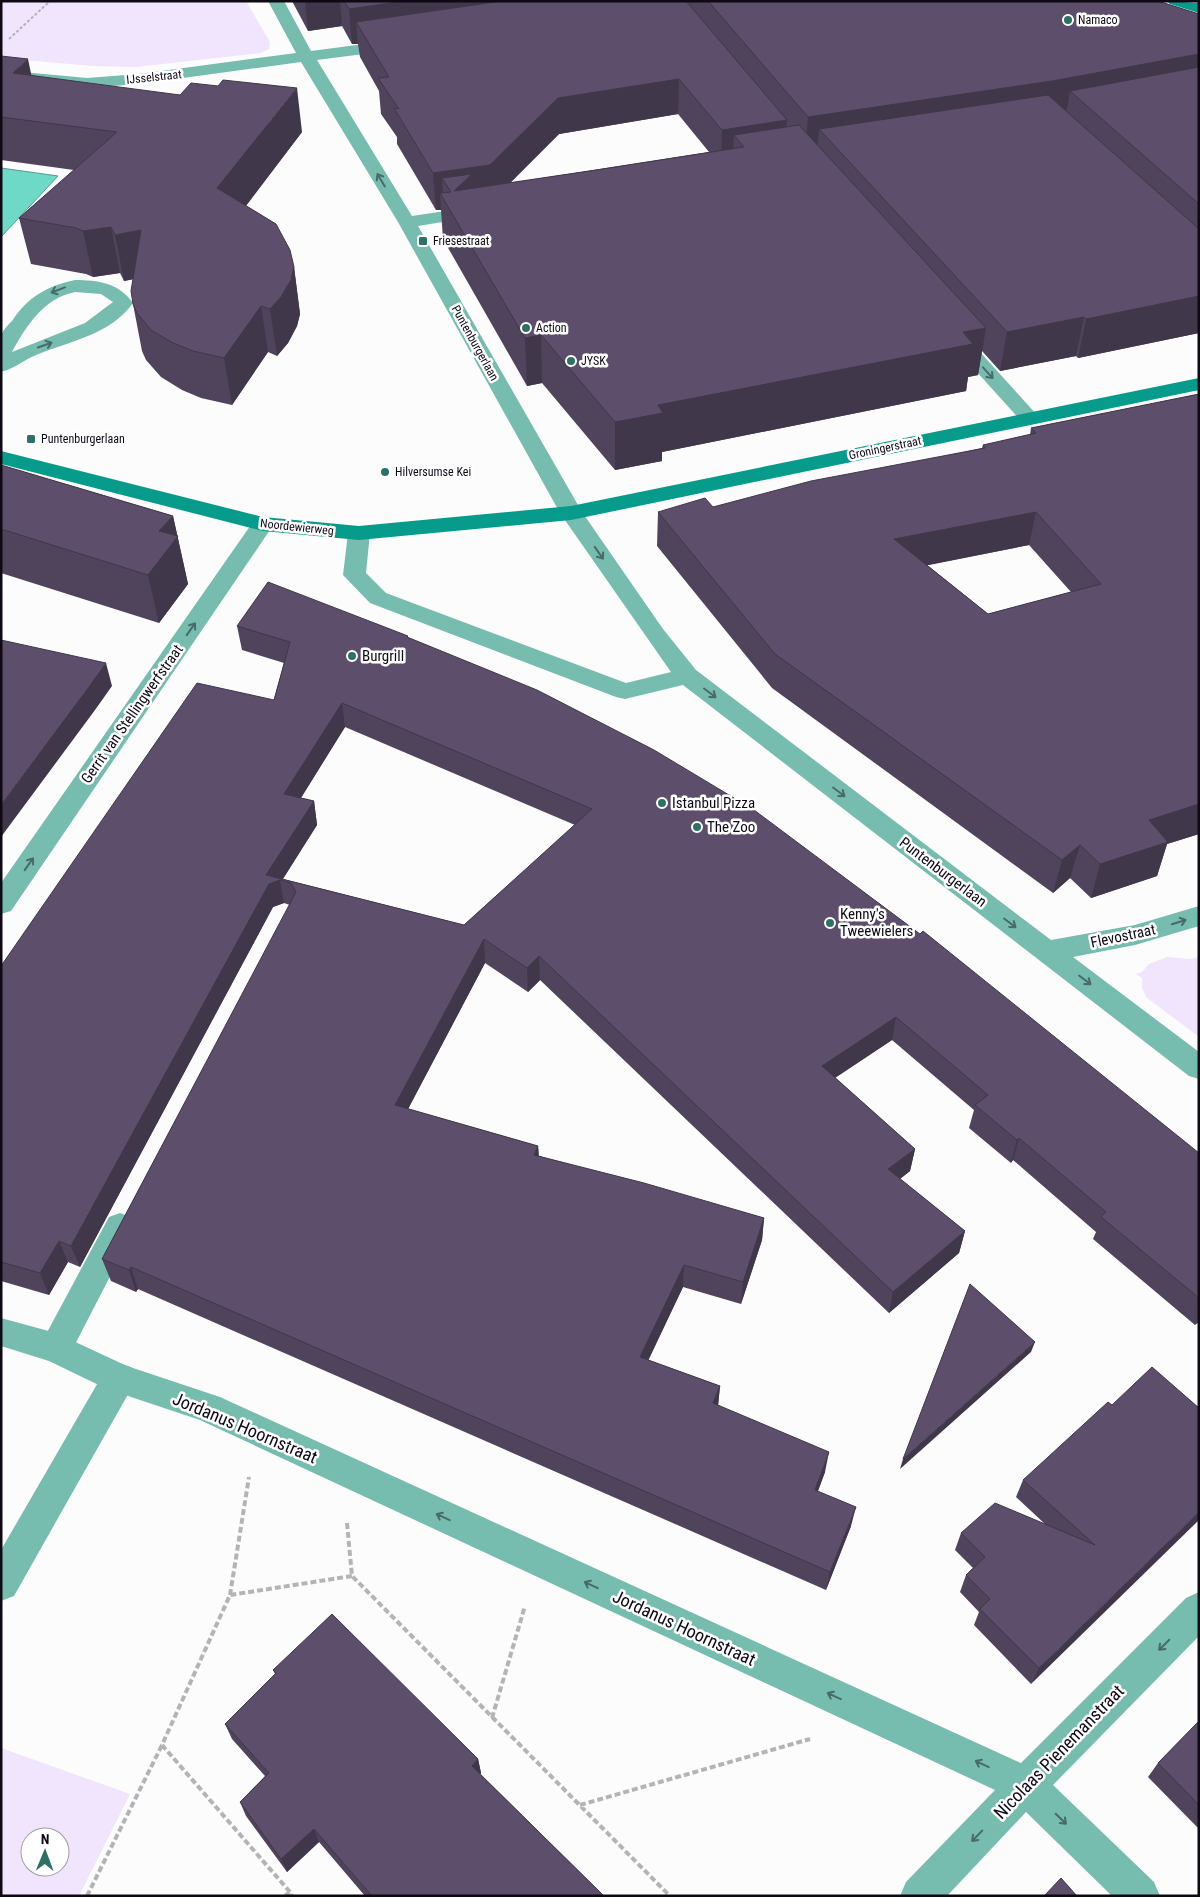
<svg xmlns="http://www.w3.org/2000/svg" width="1200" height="1897" font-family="'Roboto Condensed',sans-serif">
<rect width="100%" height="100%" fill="#fcfcfc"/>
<!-- green -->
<path fill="#f1e4fd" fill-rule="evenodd" d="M 1,1 L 246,1 L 270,42 L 269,49 L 261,53 L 136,67 L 92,66 L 1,58 Z
M 1167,957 L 1190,959 L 1199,957 L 1199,1037 L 1146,997 L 1142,987 L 1142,978 L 1136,974 L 1142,972 L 1149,964 Z
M 1,1748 L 130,1794 L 79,1896 L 1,1896 ZM 30,1837 L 60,1837 L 60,1867 L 30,1867 Z"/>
<!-- water -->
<path fill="#6fd9c7" stroke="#529b91" d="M 1,168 L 58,176 L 1,237 Z"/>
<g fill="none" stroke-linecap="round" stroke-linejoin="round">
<!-- path-far1 -->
<path stroke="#b4b3b6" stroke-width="2" stroke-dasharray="3 2" stroke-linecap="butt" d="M 9,39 L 50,1"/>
<!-- path -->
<path stroke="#b4b3b6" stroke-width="4" stroke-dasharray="6 3" stroke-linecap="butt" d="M 347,1523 L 352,1576 L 670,1896
M 230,1595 L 249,1477
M 492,1718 L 525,1606
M 580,1805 L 810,1739
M 290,1892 L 162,1745 L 230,1595 L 352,1576
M 87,1896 L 162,1745
M 285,1896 L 290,1892 L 292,1896"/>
<!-- lane -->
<path fill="#76bcaf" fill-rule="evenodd" d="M 75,280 C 98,280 119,283 133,303 C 110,335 70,341 36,355 C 24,360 14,369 1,372 C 1,361 0,348 1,337 C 2,331 8,325 12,321 C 28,297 47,286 75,280 ZM 75,292 L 101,294 L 113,302 L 85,323 L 12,352 C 26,326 44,298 75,292 Z
M 120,1213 L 131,1217 L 136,1226 L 68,1358 L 56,1363 L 44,1358 L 40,1348 L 44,1338 L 109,1217 Z
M 119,1363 L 131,1367 L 135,1378 L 131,1389 L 14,1596 L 1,1601 L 1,1550 L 107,1367 Z"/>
<!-- street -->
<path fill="#76bcaf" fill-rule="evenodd" d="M 268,1 L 284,1 L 311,51 L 395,40 L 401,42 L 403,45 L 401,48 L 395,50 L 317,60 L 412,216 L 479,206 L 485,207 L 488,211 L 485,215 L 479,216 L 418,226 L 582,512 L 663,629 L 696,670 L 1051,940 L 1135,925 L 1199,906 L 1199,926 L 1135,945 L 1073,957 L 1199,1052 L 1199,1079 L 1189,1076 L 683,685 L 625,699 L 616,697 L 370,603 L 343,575 L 348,533 L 351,528 L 359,526 L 367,528 L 370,533 L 366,573 L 386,593 L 626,683 L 671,672 L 560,513 L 398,222 L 301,62 L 139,84 L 87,88 L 1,80 L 1,70 L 87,78 L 139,74 L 296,53 Z
M 955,330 L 962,332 L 1036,414 L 1039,418 L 1036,422 L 1029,424 L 1022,422 L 948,340 L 945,336 L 948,332 Z
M 263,517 L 271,519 L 274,524 L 11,911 L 1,914 L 1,883 L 255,519 Z
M 1,1318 L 56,1333 L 127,1366 L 220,1397 L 1021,1763 L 1186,1598 L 1199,1592 L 1199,1636 L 1053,1785 L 1154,1882 L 1160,1896 L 1112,1896 L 1026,1812 L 947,1896 L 900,1896 L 906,1882 L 995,1790 L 200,1420 L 107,1389 L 49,1361 L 1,1346 Z"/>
<!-- secondary -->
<path fill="#069b8a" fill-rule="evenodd" d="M 1167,1 L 1199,3 L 1199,13 L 1170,4 Z
M 1199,378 L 1199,390 L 571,520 L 359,540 L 263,531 L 1,464 L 1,451 L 263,517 L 359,526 L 571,506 Z"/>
</g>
<!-- wall -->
<path fill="#50435c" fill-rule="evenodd" d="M 292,1 L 1158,1 L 1199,14 L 1199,333 L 1078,358 L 1076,356 L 1000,371 L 982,351 L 978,375 L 968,377 L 966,391 L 662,452 L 662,461 L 615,470 L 542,383 L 527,386 L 443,239 L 441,210 L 436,210 L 397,144 L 397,137 L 381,114 L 379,91 L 360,57 L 358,44 L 352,44 L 342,26 L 308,31 ZM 678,114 L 709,152 L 510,183 L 559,134 Z
M 1,56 L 31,75 L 302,132 L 246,206 L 294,267 L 300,314 L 297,326 L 288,343 L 277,356 L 268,352 L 232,405 L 201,398 L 182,390 L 161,377 L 146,360 L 142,351 L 133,304 L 133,279 L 124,281 L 120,273 L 93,277 L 86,274 L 31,264 L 19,218 L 74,170 L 1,160 Z
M 1199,394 L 1199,834 L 1167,844 L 1157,876 L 1091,898 L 1070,878 L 1053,893 L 772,688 L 657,546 L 658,512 L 713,507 L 982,448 L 983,445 L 1030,435 L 1031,428 ZM 1029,545 L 1071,592 L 988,614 L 927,565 Z
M 1,465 L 173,516 L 188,584 L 159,623 L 1,573 Z
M 237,626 L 408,638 L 1199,1153 L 1199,1322 L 1195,1325 L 1093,1239 L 1096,1232 L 1013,1160 L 1011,1163 L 969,1128 L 974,1110 L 892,1040 L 835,1078 L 915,1149 L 910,1171 L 900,1179 L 965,1231 L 959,1253 L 889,1313 L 540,980 L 528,992 L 485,963 L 408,1109 L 538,1146 L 539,1156 L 764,1218 L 762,1240 L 741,1304 L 683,1287 L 648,1360 L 720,1386 L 718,1406 L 825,1472 L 818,1491 L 851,1526 L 826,1590 L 138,1289 L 136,1292 L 111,1281 L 102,1259 L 290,905 L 284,903 L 273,907 L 80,1267 L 68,1262 L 49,1295 L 1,1281 L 1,966 L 274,700 L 284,663 L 242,650 ZM 345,727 L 575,825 L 464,925 L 283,879 L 317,825 L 314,801 L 301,798 Z
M 1112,1405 L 1199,1408 L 1031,1684 L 974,1625 L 979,1612 L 960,1592 L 966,1575 L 973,1568 L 955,1550 L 961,1533 L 1045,1524 L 1016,1497 L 1023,1480 Z
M 273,1670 L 478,1759 L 481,1773 L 480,1774 L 604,1896 L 365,1896 L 319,1842 L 287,1872 L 246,1816 L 240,1802 L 265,1776 L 232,1739 L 225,1724 L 275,1674 Z
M 1199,1721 L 1199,1829 L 1148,1777 L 1158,1763 Z"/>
<!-- shaded-wall -->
<path fill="#41374b" d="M 305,1 L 340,1 L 342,26 L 308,31 Z
M 404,1 L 654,1 L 356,22 L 358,44 L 352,44 L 349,9 Z
M 1199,54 L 1199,89 L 1070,91 L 1066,113 L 819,129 L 817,152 L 805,154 L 808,117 Z
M 28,59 L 37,102 L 13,73 Z
M 679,79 L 678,114 L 559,134 L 491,202 L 451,192 L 442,178 L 443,198 L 440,193 L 441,210 L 436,210 L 433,173 L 558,98 Z
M 297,88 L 302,132 L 224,234 L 217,188 Z
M 787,120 L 784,157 L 734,135 L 732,165 L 721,166 L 722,130 Z
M 111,227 L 120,273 L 93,277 L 83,231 Z
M 141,230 L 150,276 L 124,281 L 115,235 Z
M 294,267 L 300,314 L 297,326 L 288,343 L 277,356 L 270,309 Z
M 1199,296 L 1199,333 L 1078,358 L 1086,319 Z
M 261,306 L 268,352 L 232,405 L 224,358 Z
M 1084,317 L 1076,356 L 1000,371 L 1007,332 Z
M 986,328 L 978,375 L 968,377 L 966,391 L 662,452 L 662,461 L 615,470 L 615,422 L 658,405 L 963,332 Z
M 541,335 L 542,383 L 527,386 L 525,338 Z
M 1036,512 L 1029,545 L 889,573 L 894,539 Z
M 173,516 L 188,584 L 159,623 L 148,575 L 159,531 Z
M 106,663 L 112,686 L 95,710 L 1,837 L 1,805 Z
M 342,703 L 345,727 L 289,817 L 284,794 Z
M 314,801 L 317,825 L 282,880 L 280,880 L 284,903 L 273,907 L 80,1267 L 71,1246 L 266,875 Z
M 1199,804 L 1199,834 L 1167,844 L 1157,876 L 1091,898 L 1100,864 L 1149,820 Z
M 1080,845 L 1070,878 L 1053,893 L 1062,860 Z
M 484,939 L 485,963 L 398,1128 L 395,1105 Z
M 539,956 L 540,980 L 528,992 L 527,968 Z
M 896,1017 L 892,1040 L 818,1089 L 822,1066 Z
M 1019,1138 L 1013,1160 L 1011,1163 L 1017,1140 Z
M 538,1146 L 539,1168 L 534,1155 Z
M 915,1149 L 910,1171 L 883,1192 L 888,1169 Z
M 764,1218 L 762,1240 L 741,1304 L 743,1282 Z
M 965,1231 L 959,1253 L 889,1313 L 893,1292 Z
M 59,1241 L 68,1262 L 49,1295 L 40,1273 Z
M 684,1265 L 683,1287 L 640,1378 L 640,1357 Z
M 131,1267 L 138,1289 L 136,1292 L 129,1270 Z
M 1035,1342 L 1031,1352 L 900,1469 L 903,1459 Z
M 720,1386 L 718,1406 L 713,1403 Z
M 829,1452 L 825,1472 L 811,1509 L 815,1490 Z
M 856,1507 L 851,1526 L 826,1590 L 830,1572 Z
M 1199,1512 L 1199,1520 L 1031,1684 L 1039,1668 Z
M 478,1759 L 481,1773 L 474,1780 L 472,1766 Z
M 314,1829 L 319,1842 L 287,1872 L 281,1859 Z"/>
<!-- building -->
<path fill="#5d4e6b" stroke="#41374b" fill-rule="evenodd" d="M 344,1 L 404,1 L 349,9 Z
M 502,1 L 686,1 L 787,120 L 722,130 L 679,79 L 558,98 L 490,165 L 433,173 L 394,108 L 399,109 L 378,78 L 389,77 L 356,22 Z
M 708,1 L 1158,1 L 1199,14 L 1199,54 L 1052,81 L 808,117 Z
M 1,56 L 28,59 L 13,73 L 180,95 L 191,83 L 218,86 L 223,80 L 297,88 L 217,188 L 276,224 L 290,250 L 294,267 L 291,280 L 281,297 L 270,309 L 261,306 L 224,358 L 193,351 L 173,343 L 151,330 L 137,313 L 133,304 L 131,291 L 141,230 L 115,235 L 111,227 L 83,231 L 76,228 L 19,218 L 117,132 L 1,117 Z
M 1199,67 L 1199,204 L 1070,91 Z
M 1048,95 L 1199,229 L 1199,296 L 1086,319 L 1084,317 L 1007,332 L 819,129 Z
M 799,125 L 986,328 L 963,332 L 973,344 L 658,405 L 663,413 L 615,422 L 541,335 L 525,338 L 440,193 L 451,192 L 442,178 L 472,174 L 454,191 L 596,170 L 744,147 L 734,135 Z
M 1199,394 L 1199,804 L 1149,820 L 1168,842 L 1100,864 L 1080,845 L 1062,860 L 775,654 L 658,512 L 705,498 L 713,507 L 811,481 L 985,448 L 983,445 L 1036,433 L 1031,428 ZM 1036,512 L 1101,584 L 988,614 L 894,539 Z
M 1,465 L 173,516 L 159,531 L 178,536 L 148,575 L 1,529 Z
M 268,582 L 408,636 L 407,637 L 537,690 L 654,750 L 754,810 L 920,934 L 923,931 L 1199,1153 L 1199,1298 L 1101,1217 L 1106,1212 L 1019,1138 L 1017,1140 L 975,1105 L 988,1095 L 896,1017 L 822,1066 L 915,1149 L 888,1169 L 965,1231 L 893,1292 L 539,956 L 527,968 L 484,939 L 395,1105 L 538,1146 L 534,1155 L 644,1183 L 764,1218 L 743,1282 L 684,1265 L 640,1357 L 720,1386 L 713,1403 L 829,1452 L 815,1490 L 856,1507 L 830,1572 L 131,1267 L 129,1270 L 102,1259 L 296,892 L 291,883 L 280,880 L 269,884 L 71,1246 L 59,1241 L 40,1273 L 1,1262 L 1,966 L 197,683 L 274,700 L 290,642 L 237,626 ZM 342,703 L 592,809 L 464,925 L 266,875 L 314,801 L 284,794 Z
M 1,640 L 106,663 L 89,687 L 1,805 Z
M 970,1284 L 1035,1342 L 903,1459 Z
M 1152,1367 L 1199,1408 L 1199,1512 L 1039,1668 L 980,1609 L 990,1599 L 966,1575 L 985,1557 L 961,1533 L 995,1503 L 1095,1545 L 1023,1480 L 1108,1402 L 1112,1405 Z
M 332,1614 L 478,1759 L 472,1766 L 604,1896 L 372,1896 L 314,1829 L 281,1859 L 240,1802 L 269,1773 L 225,1724 L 276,1673 L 273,1670 Z
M 1199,1721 L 1199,1805 L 1158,1763 Z
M 1061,1878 L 1077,1896 L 1044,1896 Z"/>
<!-- one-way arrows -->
<defs><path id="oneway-shaft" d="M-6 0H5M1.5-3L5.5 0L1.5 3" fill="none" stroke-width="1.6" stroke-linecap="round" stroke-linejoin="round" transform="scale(1.25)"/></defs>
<g stroke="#486b69">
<use href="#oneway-shaft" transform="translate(381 180) rotate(-121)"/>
<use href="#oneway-shaft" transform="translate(58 290) rotate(159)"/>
<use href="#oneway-shaft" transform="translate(45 345) rotate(-19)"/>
<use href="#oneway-shaft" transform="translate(988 373) rotate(48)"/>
<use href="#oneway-shaft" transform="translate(599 553) rotate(55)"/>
<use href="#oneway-shaft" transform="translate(191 629) rotate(-55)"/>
<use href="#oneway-shaft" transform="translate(710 693) rotate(37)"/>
<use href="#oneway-shaft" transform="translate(839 792) rotate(37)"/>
<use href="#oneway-shaft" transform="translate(29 864) rotate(-55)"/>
<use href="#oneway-shaft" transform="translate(1179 922) rotate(-17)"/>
<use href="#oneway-shaft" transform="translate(1010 923) rotate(37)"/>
<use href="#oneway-shaft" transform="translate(1085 980) rotate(37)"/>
<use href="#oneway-shaft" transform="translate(443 1517) rotate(-155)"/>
<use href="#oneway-shaft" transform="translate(591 1585) rotate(-155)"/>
<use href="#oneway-shaft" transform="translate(1164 1645) rotate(135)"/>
<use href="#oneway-shaft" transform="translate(834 1696) rotate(-155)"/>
<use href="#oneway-shaft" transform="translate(982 1764) rotate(-155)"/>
<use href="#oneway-shaft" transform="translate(1061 1819) rotate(44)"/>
<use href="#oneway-shaft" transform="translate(977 1836) rotate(134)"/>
</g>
<!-- markers -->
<g fill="#2b7166" stroke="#fff" stroke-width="2">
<circle cx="1068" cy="20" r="5"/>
<rect x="418" y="236" width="10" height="10" rx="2.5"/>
<circle cx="526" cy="328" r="5"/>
<circle cx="571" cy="361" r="5"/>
<rect x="26" y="434" width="10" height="10" rx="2.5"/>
<circle cx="385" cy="472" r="5"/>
<circle cx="352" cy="656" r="5"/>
<circle cx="662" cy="803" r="5"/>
<circle cx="697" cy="827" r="5"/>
<circle cx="830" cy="923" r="5"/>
</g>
<g text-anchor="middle" stroke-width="5" stroke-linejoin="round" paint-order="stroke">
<!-- far-poi labels -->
<g font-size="12" fill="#0f0914" stroke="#fff" text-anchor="start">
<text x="1078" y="24">Namaco</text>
<text x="433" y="245">Friesestraat</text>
<text x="536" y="332">Action</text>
<text x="581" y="365">JYSK</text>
<text x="41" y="443">Puntenburgerlaan</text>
<text x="395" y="476">Hilversumse Kei</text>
</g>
<!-- far-street labels -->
<g font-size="12" fill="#0f0914" stroke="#fff">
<text transform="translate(154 77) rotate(-6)" y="4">IJsselstraat</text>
<text transform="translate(475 343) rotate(61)" y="4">Puntenburgerlaan</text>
<text transform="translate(885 448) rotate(-12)" y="4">Groningerstraat</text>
<text transform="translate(297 527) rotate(6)" y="4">Noordewierweg</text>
</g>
<!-- poi labels -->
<g font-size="15" fill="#0f0914" stroke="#fff" text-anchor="start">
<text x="362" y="661">Burgrill</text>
<text x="672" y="808">Istanbul Pizza</text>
<text x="707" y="832">The Zoo</text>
<text x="840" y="919">Kenny's<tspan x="840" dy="17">Tweewielers</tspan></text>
</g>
<!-- street labels -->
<g font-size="15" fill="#0f0914" stroke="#fff">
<text transform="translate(132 714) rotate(-55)" y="5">Gerrit van Stellingwerfstraat</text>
<text transform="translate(943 872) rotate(37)" y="5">Puntenburgerlaan</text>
<text transform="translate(1123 936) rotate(-12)" y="5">Flevostraat</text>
</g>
<!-- near-street labels -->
<g font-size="18" fill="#0f0914" stroke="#fff">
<text transform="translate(245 1428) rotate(23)" y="6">Jordanus Hoornstraat</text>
<text transform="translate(684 1628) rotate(25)" y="6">Jordanus Hoornstraat</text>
<text transform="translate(1059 1752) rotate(-46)" y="6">Nicolaas Pienemanstraat</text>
</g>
</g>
<!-- border -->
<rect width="1200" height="1897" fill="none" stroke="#0f0914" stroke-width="5"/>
<!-- north arrow -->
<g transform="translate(45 1852) rotate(1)"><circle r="24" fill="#ffffff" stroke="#9f9da1"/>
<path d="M0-4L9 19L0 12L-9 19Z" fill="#2b7166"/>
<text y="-8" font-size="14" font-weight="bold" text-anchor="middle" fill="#0f0914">N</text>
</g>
</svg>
